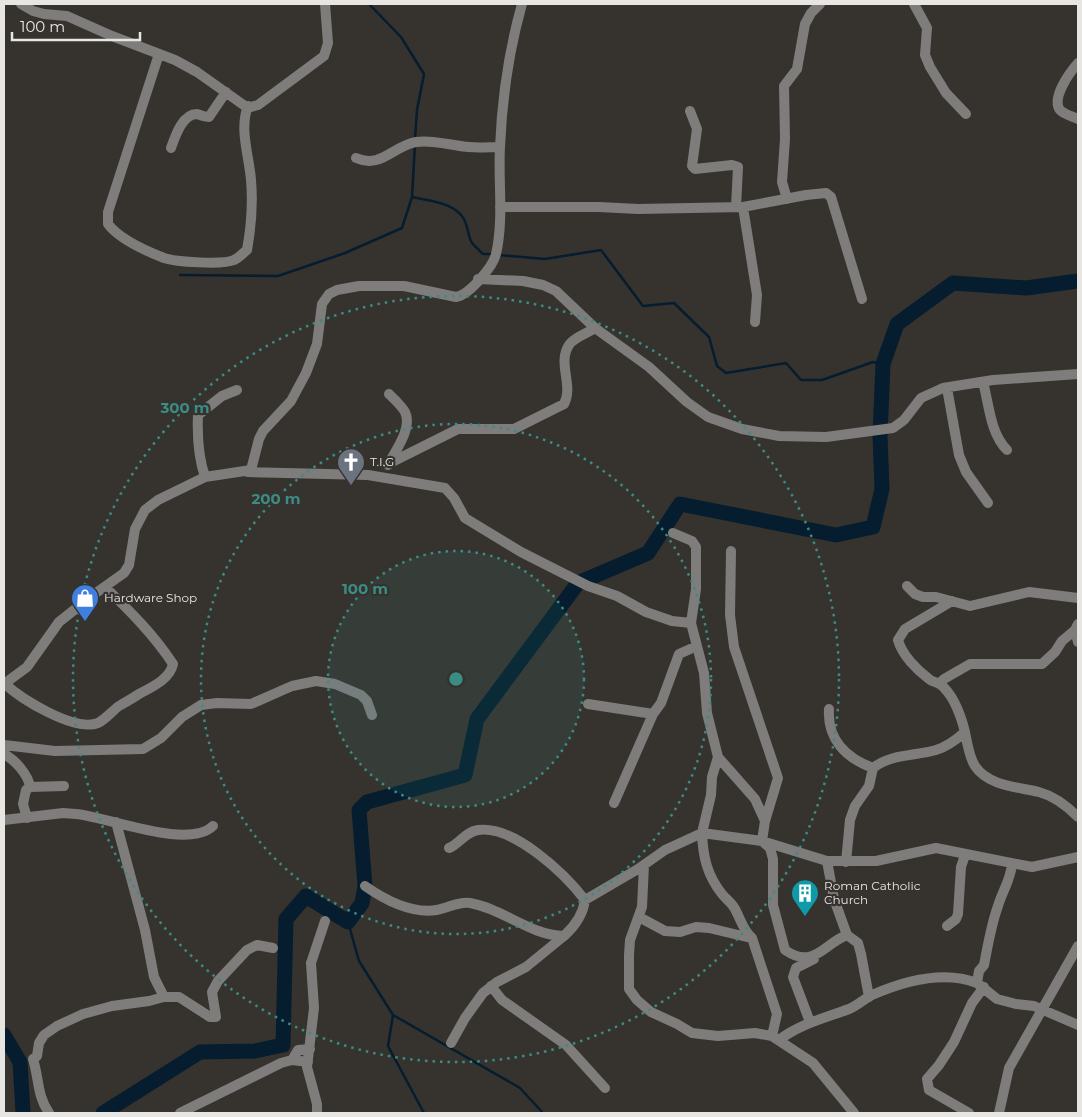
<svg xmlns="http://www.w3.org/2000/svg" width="1082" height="1117" font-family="Montserrat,sans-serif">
<rect width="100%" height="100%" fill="#36332f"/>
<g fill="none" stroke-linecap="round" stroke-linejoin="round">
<!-- stream -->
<path stroke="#051d2e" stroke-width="2.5" d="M 369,4 L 401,37 L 424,74 L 417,110 L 415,139
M 412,197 C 430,201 460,203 466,224 C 472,244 467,239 483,254 L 493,254
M 499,255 L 545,259 L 601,250 L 643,306 L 674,303 L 709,337 L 717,366 L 726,373 L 786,363 L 801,380 L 822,380 L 873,362 L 883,364
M 180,275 L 278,276 L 345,253 L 402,228 L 412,197 L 415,144
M 348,922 L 359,961 L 393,1015 L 520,1088 L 543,1113
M 393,1015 L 388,1046 L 424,1113"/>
<!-- river -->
<path stroke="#051d2e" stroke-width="15" d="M 4,1035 L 20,1062 L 23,1113
M 103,1113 L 200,1052 L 255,1051 L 283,1045 L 286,919 L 306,896 L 348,922 L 362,903 L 365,886 L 359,810 L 367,802 L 465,775 L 477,719 L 578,583 L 648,553 L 680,504 L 836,535 L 873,527 L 882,489 L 880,436 L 883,364 L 897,324 L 953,283 L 1026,288 L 1078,281"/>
<!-- minor -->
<path stroke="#7e7d7b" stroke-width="10" d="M 21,4 L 33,11 L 44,14 L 67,16 L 112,36 L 175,60 L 197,72 L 245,106 L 251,107 L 258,105 L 324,56 L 328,43 L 325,4
M 914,4 L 927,28 L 925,55 L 930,67 L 946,93 L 966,114
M 159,54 L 108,212 L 108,224 C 120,240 146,251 164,258 C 176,262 223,265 234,260 C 239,258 243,253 247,250 C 251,228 253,203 251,180 C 249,155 239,129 248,106
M 1078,63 C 1070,72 1051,98 1060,110 C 1065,115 1072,116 1078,119
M 690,111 L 697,129 L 692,166 L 695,169 L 732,165 L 738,167 L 736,207
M 171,148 C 175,137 182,114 197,114 C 200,115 205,117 209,117 L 226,92
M 356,158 C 381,169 393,146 416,142 C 433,139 452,146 469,147 C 479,148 490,147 500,147
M 787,199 L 782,182 L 785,139 L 784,86 L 797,69 L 805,24 L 811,13 L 820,4
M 500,207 L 599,207 L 638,209 L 743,207 L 806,195 L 826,193 L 831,197 L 862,299
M 743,207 L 757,295 L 755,322
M 478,279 L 523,281 L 543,285 L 556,291 L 595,328 L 649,367 L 687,402 L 708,417 L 742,429 L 779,436 L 826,437 L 893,428 L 904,420 L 921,398 L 943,388 L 993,380 L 1078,374
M 983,382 C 989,404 990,433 1007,450
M 947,388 L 959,455 L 966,472 L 988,503
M 388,464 L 458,429 L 514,429 L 564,404 C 574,386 557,363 569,345 C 573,338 588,333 595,328
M 388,465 C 395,451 413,428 405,412 C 401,405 394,399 389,394
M 248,472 L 368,475 L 445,488 L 454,498 L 465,518 L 521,552 L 588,586 L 617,596 L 646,612 L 672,621 L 691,623
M 205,477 C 198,456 197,437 198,415 L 222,396 L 237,390
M 673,533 L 692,541 L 696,547 L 696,589 L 691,623 L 704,673 L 707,713 L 718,757 L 712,777 L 711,795 L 702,833 L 762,841 L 827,861 L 876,861 L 936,848 L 1032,867 L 1078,857
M 731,551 L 730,615 L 734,647 L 778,778 L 765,821 L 762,841 L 770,848 L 773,859 L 773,905 L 785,950 C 814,970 823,944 847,935
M 907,586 L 915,594 L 923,597 L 936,597 L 970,606 L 1029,592 L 1078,598
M 1075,630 L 1078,642
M 4,683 C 21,699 74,732 98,723 C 106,719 112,711 119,706 C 126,702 133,698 139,694 C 152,687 170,679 173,664 C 154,635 130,611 105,587
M 4,684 L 27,667 L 59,622 L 93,595 L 124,573 L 129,565 L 135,529 L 145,510 L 158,500 L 205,477 L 251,470 L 259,439 L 263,431 L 291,401 L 306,373 L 317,344 L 322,304 L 329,294 L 337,290 L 359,286 L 404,286 L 456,297 C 469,295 493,267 496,254 C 504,219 498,182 500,147 C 502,99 509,50 522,4
M 939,684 L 944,679 L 970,664 L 1042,664 L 1055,652 L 1062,641 L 1075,630 L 1078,624
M 588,704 L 653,714
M 829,709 C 827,739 846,758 873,768
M 965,732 C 967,742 969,757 975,766 C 988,786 1018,787 1039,792 C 1054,796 1067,806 1078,817
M 4,745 L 55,751 L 143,749 L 161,738 L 182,717 L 201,705 L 217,703 L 251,704 L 292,686 L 316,681 L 335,684 L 361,695 L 367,701 L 372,715
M 4,754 C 15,760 28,774 30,787
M 718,757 L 755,799 L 765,821
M 614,803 L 653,714 L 661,703 L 679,654 L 697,646
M 27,818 L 23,804 L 26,790 L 30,787 L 64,786
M 4,820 L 63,813 L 76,814 C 108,817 188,850 213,826
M 116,822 L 145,930 L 154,977 L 164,997
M 449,848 C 459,844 465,832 478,830 C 514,825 565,874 585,900 L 638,869 L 665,850 L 702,833 C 703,857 707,875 722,894 C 726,899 732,903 735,909 C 741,920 743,930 752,938 L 777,1014 L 772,1036
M 827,861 L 834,899 L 847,935 L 858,943 L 861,954 L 869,997
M 846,862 L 850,820 L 855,806 L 869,786 L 873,768 C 890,754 915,756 936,750 C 947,747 957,739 965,732 C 961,716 954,695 940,684 C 936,682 932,682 929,679 C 917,670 902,655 898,640 L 905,629 L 952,601
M 1012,864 C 1011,879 1002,892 998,906 C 991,925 988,945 984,965 L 979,971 L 977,983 L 997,999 L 1016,1004 L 1034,1006 L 1078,1025
M 644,865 L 642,907 L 630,940 L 629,955 L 629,989 L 637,1000 L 651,1012 L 677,1024 L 692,1033 L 718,1036 L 755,1033 L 772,1036 L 813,1063 L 854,1113
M 365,886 C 385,900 412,914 437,910 C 448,908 459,901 470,903 C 504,909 529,935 564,936 C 575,926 583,915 585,900
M 639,917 L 665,931 L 680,932 L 696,927 L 709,928 L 751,938
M 947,926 L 956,919 L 958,914 L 961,867 L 965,855
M 491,986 L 502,1000 L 566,1045 L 605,1088
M 810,1022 L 793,977 L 796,968 L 814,959
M 779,1040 C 800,1024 825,1018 849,1009 C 857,1006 864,999 872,995 C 904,981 943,970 977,983
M 451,1043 L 465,1018 L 483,993 L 497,982 L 526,967 L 564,936
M 292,1060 L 298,1050 L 310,1049
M 49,1113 C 37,1096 39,1078 33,1059 L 37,1056 L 39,1043 L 44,1035 L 57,1026 L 83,1014 L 112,1006 L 149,1001 L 164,997 L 179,997 L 210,1017 L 216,1017 L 212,992 L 218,981 L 247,950 L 257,945 L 273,948
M 180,1113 L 281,1063 L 292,1060 L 308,1062
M 317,1113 L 317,1104 L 307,1067 L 314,1008 L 311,963 L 325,921
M 969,1113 L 929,1090 L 927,1079 L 939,1065 L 954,1042 L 972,1003 L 984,987
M 999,1113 L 1009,1068 L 1078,946"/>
</g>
<!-- distance rings -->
<circle cx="456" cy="679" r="128" fill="#3a8c85" fill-opacity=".12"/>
<g fill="none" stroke="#3a8c85" stroke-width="2.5" stroke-dasharray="2.5 5">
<circle cx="456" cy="679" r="128"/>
<circle cx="456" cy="679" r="255"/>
<circle cx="456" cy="679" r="383"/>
</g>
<!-- icons -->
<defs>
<g id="church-pin" transform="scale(1.4375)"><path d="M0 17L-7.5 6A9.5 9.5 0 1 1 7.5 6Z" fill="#6b7280" stroke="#36332f"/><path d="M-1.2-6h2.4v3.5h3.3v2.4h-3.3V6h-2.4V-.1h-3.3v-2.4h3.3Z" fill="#fff"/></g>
<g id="shop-pin" transform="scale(1.4375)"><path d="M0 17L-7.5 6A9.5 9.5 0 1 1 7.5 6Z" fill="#3f7fe0" stroke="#36332f"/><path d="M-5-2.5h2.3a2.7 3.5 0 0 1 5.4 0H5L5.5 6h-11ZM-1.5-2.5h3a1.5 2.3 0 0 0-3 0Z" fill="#fff"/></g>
<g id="building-pin" transform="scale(1.4375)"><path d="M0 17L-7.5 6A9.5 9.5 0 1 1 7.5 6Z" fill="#0f9aa8" stroke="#36332f"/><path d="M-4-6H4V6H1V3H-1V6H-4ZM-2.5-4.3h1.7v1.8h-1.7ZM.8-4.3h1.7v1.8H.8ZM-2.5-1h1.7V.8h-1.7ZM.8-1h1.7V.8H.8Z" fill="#fff"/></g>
</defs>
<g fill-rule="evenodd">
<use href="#church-pin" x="351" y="462"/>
<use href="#shop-pin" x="85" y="598"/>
<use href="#building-pin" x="805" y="893"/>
</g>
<g text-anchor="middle" stroke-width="4.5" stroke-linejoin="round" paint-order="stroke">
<!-- poi labels -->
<g font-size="12" fill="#e8e6e3" stroke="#36332f" text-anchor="start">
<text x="370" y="466">T.I.G</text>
<text x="104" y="602">Hardware Shop</text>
<text x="824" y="890">Roman Catholic<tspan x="824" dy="14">Church</tspan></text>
</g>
</g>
<circle cx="456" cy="679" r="8" fill="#3a8c85" stroke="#36332f" stroke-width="2.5"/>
<g font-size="15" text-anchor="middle" font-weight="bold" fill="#3a8c85" stroke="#36332f" stroke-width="4.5" stroke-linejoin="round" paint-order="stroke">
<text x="185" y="413">300 m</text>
<text x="276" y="504">200 m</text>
<text x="365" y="594">100 m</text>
</g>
<!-- border -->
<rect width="1082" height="1117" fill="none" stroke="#e8e6e3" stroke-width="10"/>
<!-- scale -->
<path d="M12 32v8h128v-8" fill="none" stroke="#e8e6e3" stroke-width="2.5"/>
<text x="20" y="32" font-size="15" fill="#e8e6e3" stroke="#36332f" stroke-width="4" paint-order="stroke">100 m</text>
</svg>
